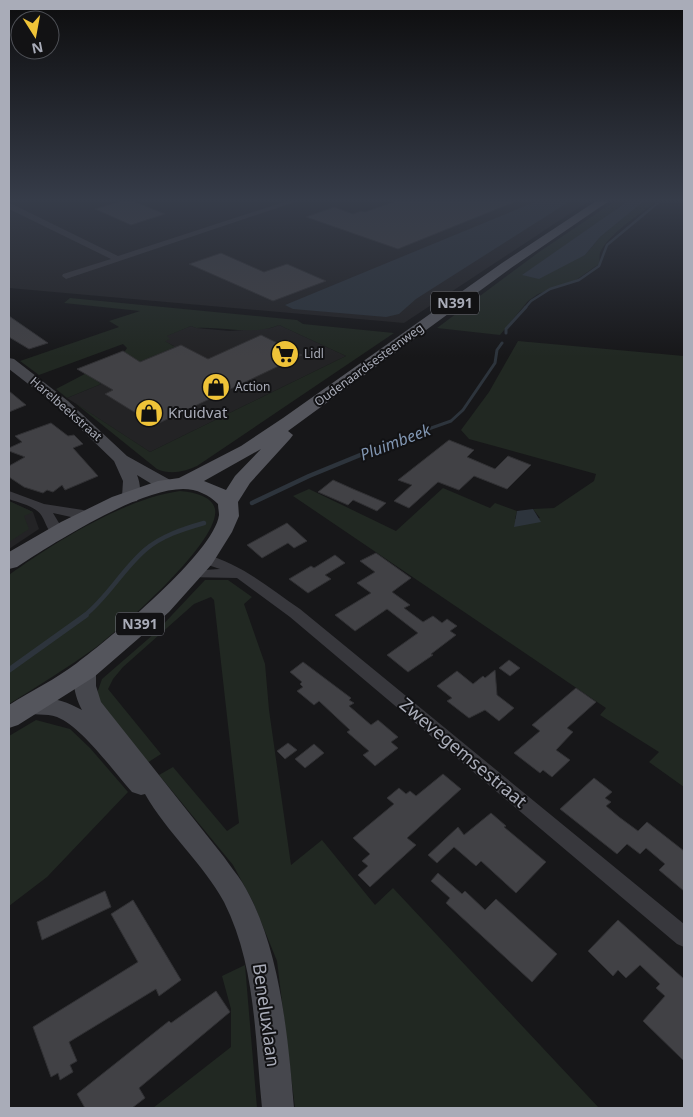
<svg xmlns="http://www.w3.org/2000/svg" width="693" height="1117" font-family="'Noto Sans',sans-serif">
<rect width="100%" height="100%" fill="#171719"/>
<!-- built -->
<path fill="#232325" d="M 9,201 L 589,201 L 404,323 L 9,288 Z
M 279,325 L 346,356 L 150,452 L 67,398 L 101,384 L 95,380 L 174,346 L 164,341 L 166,336 L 191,326 L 196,328 L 230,331 L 271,328 Z
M 9,501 L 33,512 L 39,529 L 9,549 Z"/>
<!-- green -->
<path fill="#212822" d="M 615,201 L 628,201 L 523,275 L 585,255 L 600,237 L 644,201 L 658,201 C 643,211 606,236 600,253 C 599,256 600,261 599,264 L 576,280 L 538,294 L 528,301 L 500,335 L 437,328 L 539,252 Z
M 70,298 L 297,320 L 303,324 L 394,333 L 197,466 C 184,472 170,475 157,469 L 75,403 L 150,452 L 346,356 L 279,325 C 253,336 223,326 196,328 L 191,326 L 167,336 L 170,339 L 165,341 L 175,347 L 96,380 L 101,384 L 67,398 L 56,389 L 123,354 L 127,348 L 123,344 L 39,375 L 20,361 L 119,327 L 109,321 L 140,311 L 64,303 Z
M 518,341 L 684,356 L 684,787 L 649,762 L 659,752 L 600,715 L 606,708 L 293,496 L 309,489 L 396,531 L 443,488 L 490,508 L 495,503 L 517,511 L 515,519 L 540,518 L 533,509 L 554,508 L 594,481 L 596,474 L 469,439 L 461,430 L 489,392 Z
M 180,491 C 191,492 212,495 215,509 C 221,541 120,629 95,648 C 67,668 38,686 9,704 L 9,575 C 53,543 126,498 180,491 Z
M 9,501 L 33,512 L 24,516 L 29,529 L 9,542 Z
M 205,580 L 228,580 L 252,597 L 244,604 L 265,664 L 269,710 L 291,865 L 322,840 L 375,905 L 393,888 L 599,1108 L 295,1108 L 277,961 L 253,902 L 233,865 L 159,775 L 173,767 L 227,831 L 239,823 L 214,600 L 211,597 L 194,604 L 123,667 L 113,679 L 108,689 L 161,754 L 147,763 L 95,699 L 102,679 L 155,633 Z
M 36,720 L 70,729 L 90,748 L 128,792 L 47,877 L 9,906 L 9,736 Z
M 245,965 L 257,1108 L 153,1108 L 231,1047 L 231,1009 L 222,976 Z"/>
<!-- water -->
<path fill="#2d343c" d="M 537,201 L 570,201 L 416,299 L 399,314 L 386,317 L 293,309 L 285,305 Z
M 628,201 L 644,201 L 600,237 L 585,255 L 539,279 L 522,275 Z
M 533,509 L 541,522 L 514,527 L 517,511 Z"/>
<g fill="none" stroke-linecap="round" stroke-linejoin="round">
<!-- stream-far3 -->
<path stroke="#2d343c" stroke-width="2.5" d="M 525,308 L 531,301 L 550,289 L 579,280 L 599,266 L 607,245 L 660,201"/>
<!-- stream-far2 -->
<path stroke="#2d343c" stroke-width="3" d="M 506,333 L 506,329 L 526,307
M 389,443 L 451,421 L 463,410 L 495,363 L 497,350 L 502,343"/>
<!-- stream-far1 -->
<path stroke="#2d343c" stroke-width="4.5" d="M 252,503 L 309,476 L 392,442
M 84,616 C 108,597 122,570 145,550 C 161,536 183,529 204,523"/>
<!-- stream -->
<path stroke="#2d343c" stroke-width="5.5" d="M 9,670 L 86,615"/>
</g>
<!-- building -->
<path fill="#414145" stroke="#313134" d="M 121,201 L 133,201 L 165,214 L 131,225 L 95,209 Z
M 396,201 L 517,201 L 398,249 L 306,217 L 334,207 L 353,214 L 361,211 L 365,212 Z
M 221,253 L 264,272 L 287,264 L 326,281 L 273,301 L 189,264 Z
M 9,316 L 48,343 L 29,349 L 9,337 Z
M 261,335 L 302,355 L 155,425 L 105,394 L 113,390 L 77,369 L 123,351 L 140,362 L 181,345 L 208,359 Z
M 9,391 L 26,405 L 9,412 Z
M 51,423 L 68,436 L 74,435 L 83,444 L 73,448 L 98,476 L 65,490 L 62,485 L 53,492 L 47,490 L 43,493 L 24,487 L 9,477 L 9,466 L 25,457 L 9,451 L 9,448 L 22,442 L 15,436 Z
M 449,440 L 474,450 L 467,457 L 495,469 L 508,456 L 531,465 L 507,489 L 474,476 L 459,490 L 438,482 L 409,508 L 394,501 L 412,485 L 398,480 Z
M 333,480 L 353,489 L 386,503 L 377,511 L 353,500 L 348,505 L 318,492 Z
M 287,523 L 307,541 L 294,548 L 288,543 L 262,558 L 247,545 Z
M 376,553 L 411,578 L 392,592 L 410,605 L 404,608 L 423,622 L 433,616 L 442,623 L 447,619 L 457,626 L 450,631 L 456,635 L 431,654 L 433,655 L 408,672 L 387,655 L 418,633 L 387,609 L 355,631 L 335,615 L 371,593 L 357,583 L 375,572 L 360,561 Z
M 335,555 L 345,563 L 325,575 L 331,579 L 308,593 L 289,579 L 311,566 L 314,568 Z
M 509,660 L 520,668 L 510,676 L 499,668 Z
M 303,662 L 351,698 L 349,700 L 354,703 L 349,706 L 371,725 L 378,720 L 398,737 L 391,742 L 398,748 L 375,766 L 363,755 L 369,751 L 347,732 L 350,730 L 319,701 L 314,705 L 297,691 L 303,687 L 300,684 L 302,682 L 290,672 Z
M 495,670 L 497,695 L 514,708 L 499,721 L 485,710 L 469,718 L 447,701 L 452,698 L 437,686 L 457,671 L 473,684 L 483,676 L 485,678 Z
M 576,688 L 596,702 L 567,728 L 573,732 L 556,750 L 570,760 L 552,777 L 543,770 L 540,773 L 514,753 L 540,731 L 532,725 Z
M 288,743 L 297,750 L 285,759 L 277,751 Z
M 314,744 L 324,753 L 305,768 L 295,759 Z
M 443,774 L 461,789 L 407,838 L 416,845 L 370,887 L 358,875 L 368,866 L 362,861 L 370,854 L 353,838 L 394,804 L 387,798 L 399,788 L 406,794 L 410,791 L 416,796 Z
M 594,778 L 612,792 L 605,798 L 611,802 L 606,806 L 619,817 L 638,831 L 647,822 L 684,851 L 684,891 L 659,870 L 665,864 L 646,848 L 640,854 L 627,844 L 617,854 L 560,809 Z
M 491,813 L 506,826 L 504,827 L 546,862 L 516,893 L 481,861 L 476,866 L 454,847 L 437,863 L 428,855 L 458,827 L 464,835 Z
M 438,873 L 462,894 L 465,891 L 485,910 L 496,899 L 557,954 L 532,982 L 446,903 L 450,898 L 431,881 Z
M 105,891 L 111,907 L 42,940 L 37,922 Z
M 133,900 L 181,980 L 159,996 L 156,989 L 69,1042 L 77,1061 L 70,1065 L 73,1072 L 60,1080 L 58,1073 L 51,1077 L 33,1027 L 138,962 L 111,914 Z
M 618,920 L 684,979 L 684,1061 L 643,1021 L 665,996 L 656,988 L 660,984 L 640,965 L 626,978 L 618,970 L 613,976 L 588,951 Z
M 216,991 L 230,1012 L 139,1088 L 145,1098 L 132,1108 L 85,1108 L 77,1094 L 169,1021 L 171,1023 Z"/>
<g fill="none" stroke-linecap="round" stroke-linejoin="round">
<!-- street -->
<path fill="#38383d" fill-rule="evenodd" d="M 287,201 L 298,201 L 66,279 L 62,276 L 63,274 L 111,259 L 9,209 L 9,204 L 12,204 L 118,256 Z
M 9,491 L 44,504 L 83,510 L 94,514 L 95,517 L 89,521 L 53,513 L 65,533 L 58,537 C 45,534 47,517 36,510 C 29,505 17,502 9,499 Z
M 204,554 C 242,564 269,588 300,609 L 684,924 L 684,947 L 677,944 L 290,617 L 237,578 L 186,577 L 184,574 L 186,571 L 220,569 L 199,562 L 197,559 L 199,556 Z"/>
<!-- secondary -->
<path fill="#46474d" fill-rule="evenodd" d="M 9,358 L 14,359 L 68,401 L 127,456 L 172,481 L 174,485 L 172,489 L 160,489 L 137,475 C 140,482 142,494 137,501 L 131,502 L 125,501 L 122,497 L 123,481 L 114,461 L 58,407 L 9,369 Z
M 85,662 L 93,664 L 96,670 L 96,686 L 101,702 L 224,857 C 230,866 237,874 242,882 C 280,944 288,1037 294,1108 L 262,1108 C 255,1040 256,965 224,902 C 203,863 167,833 145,794 L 141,795 L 132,792 C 114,772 82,727 57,717 C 46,713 33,716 22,712 L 19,706 L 22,700 C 42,693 64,700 82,710 C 75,697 70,677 77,664 Z"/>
<!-- primary -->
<path fill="#54555c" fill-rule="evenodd" d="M 596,201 L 609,201 L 511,268 L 288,431 L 293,435 L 290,439 L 250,483 L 238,502 L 239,516 L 232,532 L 212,564 L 169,612 L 94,677 L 18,725 L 9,728 L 9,705 C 31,691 56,679 77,663 C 109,639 214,553 219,515 C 219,512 218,507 218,504 C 209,495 197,489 183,489 C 139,489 55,542 17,567 L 9,569 L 9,552 L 61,522 L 112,497 L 158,481 L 179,478 L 241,446 L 283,418 L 502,263 ZM 261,449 L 235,476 L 226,490 L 204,481 Z"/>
</g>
<!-- sky -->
<linearGradient id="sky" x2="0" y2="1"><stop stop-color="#0d0d0e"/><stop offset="0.56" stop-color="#363c49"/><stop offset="1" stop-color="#363c49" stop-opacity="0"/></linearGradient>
<rect width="693" height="357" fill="url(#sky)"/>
<!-- icons -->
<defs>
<g id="supermarket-disc" transform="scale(1.4375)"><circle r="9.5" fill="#efc338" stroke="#121214"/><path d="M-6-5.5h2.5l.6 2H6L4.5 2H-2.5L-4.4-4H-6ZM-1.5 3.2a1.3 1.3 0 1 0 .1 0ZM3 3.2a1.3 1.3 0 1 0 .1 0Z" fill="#111"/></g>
<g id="shop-disc" transform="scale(1.4375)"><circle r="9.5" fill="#efc338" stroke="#121214"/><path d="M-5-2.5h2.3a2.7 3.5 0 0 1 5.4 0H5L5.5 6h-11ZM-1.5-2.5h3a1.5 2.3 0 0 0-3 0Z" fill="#111"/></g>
</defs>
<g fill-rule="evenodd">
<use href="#supermarket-disc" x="285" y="354"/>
<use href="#shop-disc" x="216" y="387"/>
<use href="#shop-disc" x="149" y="413"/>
</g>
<g text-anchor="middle" stroke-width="4" stroke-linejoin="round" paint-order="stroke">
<!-- far-poi labels -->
<g font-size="12" fill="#a9acb8" stroke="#121214" text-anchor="start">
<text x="304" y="358">Lidl</text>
<text x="235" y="391">Action</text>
</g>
<!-- far-street labels -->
<g font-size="12" fill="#a9acb8" stroke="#121214">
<text transform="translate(369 365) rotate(-36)" y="4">Oudenaardsesteenweg</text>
<text transform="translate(66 409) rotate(41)" y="4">Harelbeekstraat</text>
</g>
<!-- shield labels -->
<g fill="#121214" stroke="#7c7e87" stroke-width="1">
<rect x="431" y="291.5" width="48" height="23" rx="4"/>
<rect x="116" y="612.5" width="48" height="23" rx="4"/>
</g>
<g font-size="14" font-weight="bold" fill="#a9acb8">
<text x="455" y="308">N391</text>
<text x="140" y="629">N391</text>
</g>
<!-- poi labels -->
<g font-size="15" fill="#a9acb8" stroke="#121214" text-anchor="start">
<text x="168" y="418">Kruidvat</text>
</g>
<!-- water labels -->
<g font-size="16" font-style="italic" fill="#8196b2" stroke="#121214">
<text transform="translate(395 442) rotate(-21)" y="6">Pluimbeek</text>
</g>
<!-- near-street labels -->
<g font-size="18" fill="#a9acb8" stroke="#121214">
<text transform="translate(463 753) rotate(40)" y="6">Zwevegemsestraat</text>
<text transform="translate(266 1015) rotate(82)" y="6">Beneluxlaan</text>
</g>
</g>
<!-- border -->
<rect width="693" height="1117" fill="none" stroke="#a9acb8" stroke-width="20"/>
<!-- north arrow -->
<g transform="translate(35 35) rotate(169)"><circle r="24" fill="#121214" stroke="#4e5056"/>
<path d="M0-4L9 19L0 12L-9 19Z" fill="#efc338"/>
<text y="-8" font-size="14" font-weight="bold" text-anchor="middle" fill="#a9acb8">N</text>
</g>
</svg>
